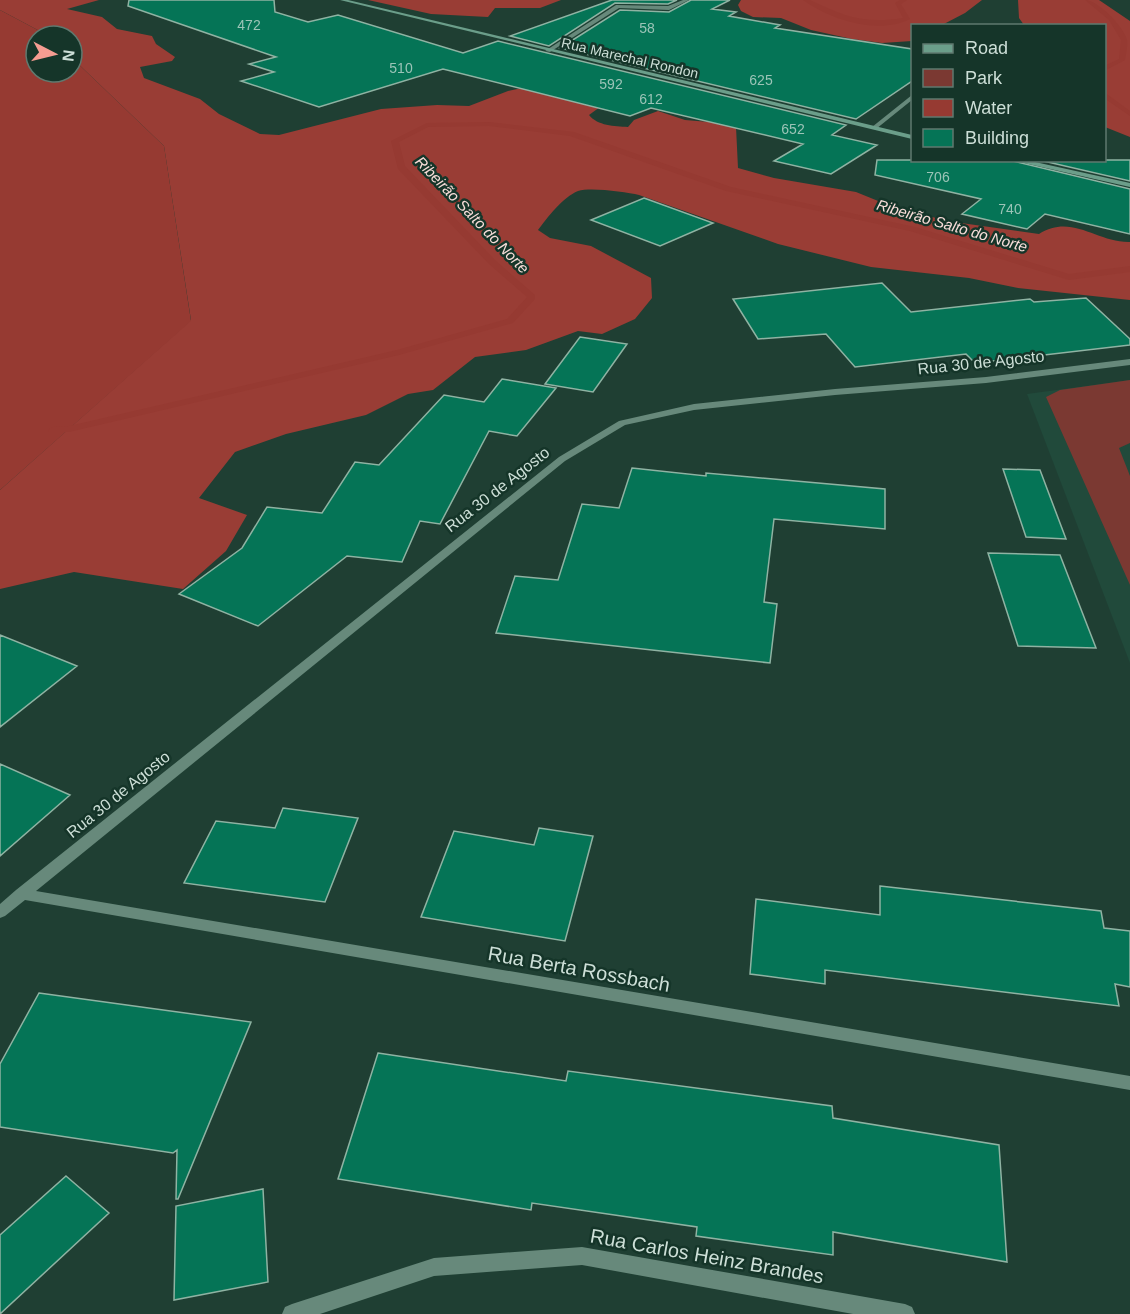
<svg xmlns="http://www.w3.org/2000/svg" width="1130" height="1314" font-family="Arial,sans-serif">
<rect width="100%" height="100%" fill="#1f3f33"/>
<!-- built -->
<path fill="#214a3b" d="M 1130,380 L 1130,663 L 1027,394 Z"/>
<!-- green -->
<path fill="#7b3932" d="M 1130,380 L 1130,443 L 1119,448 L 1130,476 L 1130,585 L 1046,397 L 1060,390 Z"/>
<!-- forest -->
<path fill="#993d35" d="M 0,0 L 99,0 L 67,9 L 102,17 L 117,29 L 152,36 L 156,44 L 175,57 L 172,61 L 140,67 L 144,78 L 200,99 L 219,114 L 260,134 L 279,135 L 381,109 L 437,105 L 469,106 L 508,91 L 540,84 L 611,99 L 589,115 C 598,126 614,126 628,127 L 634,120 L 658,111 L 685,120 L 721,123 L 736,127 L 738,168 L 774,178 L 856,192 L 888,205 L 947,221 L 1039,234 C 1072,213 1097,243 1130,242 L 1130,300 L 1018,288 L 969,278 L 871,267 L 778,244 L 639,195 C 626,192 591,187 578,191 C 563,197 547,218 538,230 L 550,238 L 591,246 L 651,278 L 652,298 L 635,319 L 602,334 L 578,331 L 526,350 L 475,357 L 433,390 L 408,394 L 366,415 L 286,434 L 235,452 L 199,498 L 247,515 L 226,551 L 183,589 L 74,572 L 0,589 L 0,490 L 191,320 L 164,146 L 72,58 L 72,36 L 49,36 L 0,10 Z
M 368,0 L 561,0 L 540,8 L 495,8 L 488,17 L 431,14 Z
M 741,0 L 982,0 L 965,13 L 942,25 L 912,26 L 912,41 L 882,43 L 852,39 L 811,30 L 781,18 L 753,17 L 741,11 L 738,5 Z
M 1018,0 L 1099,0 L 1130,21 L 1130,137 L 1105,127 L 1104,26 L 1024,25 L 1019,18 Z"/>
<!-- water -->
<path fill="#963a32" d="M 0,10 L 49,36 L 36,36 L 36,72 L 72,72 L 72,58 L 164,146 L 191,321 L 0,490 Z"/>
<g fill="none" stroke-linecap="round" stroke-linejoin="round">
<!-- stream -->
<path fill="#963a32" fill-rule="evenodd" d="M 803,0 L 810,0 C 845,17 865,24 903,18 L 895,3 L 900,0 L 907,0 L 901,4 L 910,19 C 878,35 831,20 803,0 Z
M 1085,0 C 1098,0 1124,27 1127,40 C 1128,45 1126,54 1125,60 L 1106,70 L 1104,71 L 1104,66 L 1119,59 L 1121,40 L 1109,20 Z
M 1104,92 L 1130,111 L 1130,116 L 1104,98 Z
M 489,122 L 574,132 L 731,187 L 915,227 L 1069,274 L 1130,266 L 1130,272 L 1069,280 L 910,231 L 726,191 L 570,136 L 489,126 L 428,127 L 399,142 L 405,166 L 495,260 L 535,295 L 535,299 L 513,323 L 399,355 L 69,432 L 49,432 L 48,430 L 53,427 L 69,426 L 397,350 L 507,319 L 527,297 L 489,264 L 398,169 L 391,141 L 427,123 Z"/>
</g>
<!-- building -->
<path fill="#057456" stroke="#8fb3a3" stroke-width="1.5" d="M 129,0 L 274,0 L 275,12 L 308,22 L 338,15 L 463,53 L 498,41 L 846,125 L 832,135 L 877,145 L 831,174 L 774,161 L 803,144 L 651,108 L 630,116 L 443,69 L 319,107 L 241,81 L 274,72 L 249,64 L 276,57 L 128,6 Z
M 612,0 L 677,0 L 668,4 L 615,3 L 549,46 L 510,36 Z
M 691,0 L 730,0 L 712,9 L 736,12 L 729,16 L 780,25 L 775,28 L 912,49 L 912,81 L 856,119 L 560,48 L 620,10 L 669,12 Z
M 877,160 L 1009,160 L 1130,189 L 1130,234 L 1045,214 L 1027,229 L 962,214 L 981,199 L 875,175 Z
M 1039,160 L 1130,160 L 1130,181 Z
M 644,198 L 713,223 L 660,246 L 591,220 Z
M 882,283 L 911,312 L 1030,299 L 1034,302 L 1086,298 L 1130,339 L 1130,345 L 975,363 L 966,354 L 855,367 L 826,334 L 758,339 L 733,299 Z
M 580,337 L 627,344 L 593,392 L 545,384 Z
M 502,379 L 556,388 L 517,436 L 489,431 L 440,524 L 420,521 L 402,562 L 347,556 L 258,626 L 179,594 L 242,548 L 267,507 L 322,513 L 355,462 L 379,465 L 444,395 L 484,402 Z
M 632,468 L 706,476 L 706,473 L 885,489 L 885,529 L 774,519 L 764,602 L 777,604 L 770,663 L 496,633 L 515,576 L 558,580 L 582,504 L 619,508 Z
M 1003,469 L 1040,470 L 1066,539 L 1026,537 Z
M 988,553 L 1060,555 L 1096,648 L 1018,646 Z
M 0,635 L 77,666 L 0,727 Z
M 0,764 L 70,795 L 0,856 Z
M 283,808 L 358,818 L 325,902 L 184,883 L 216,821 L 275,828 Z
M 539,828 L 593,836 L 565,941 L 421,917 L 454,831 L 534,845 Z
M 880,886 L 1101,911 L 1104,928 L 1130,931 L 1130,987 L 1115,984 L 1119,1006 L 825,970 L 825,984 L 750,974 L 756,899 L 880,915 Z
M 39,993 L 251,1022 L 178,1199 L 176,1199 L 177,1150 L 173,1153 L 0,1127 L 0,1064 Z
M 378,1053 L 566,1081 L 568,1071 L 832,1106 L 833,1118 L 999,1145 L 1007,1262 L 833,1232 L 833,1255 L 696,1236 L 697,1227 L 532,1203 L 531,1210 L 338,1179 Z
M 66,1176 L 109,1213 L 0,1314 L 0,1235 Z
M 263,1189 L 268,1282 L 174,1300 L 176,1206 Z"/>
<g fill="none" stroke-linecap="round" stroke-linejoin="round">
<!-- minor -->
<path fill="#67897b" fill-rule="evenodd" d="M 683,0 L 689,0 L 669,10 L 619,8 L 550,52 L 545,51 L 616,5 L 668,6 Z
M 912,95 L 912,100 L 876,129 L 872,129 L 872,127 Z
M 1130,359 L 1130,365 L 986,383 L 835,395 L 694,410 L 625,425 L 565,461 L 36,891 L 1130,1076 L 1130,1090 L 25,900 L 5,916 L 0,918 L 0,904 L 16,890 L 559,457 L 619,421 L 694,404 L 835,389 L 986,377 Z
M 582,1247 L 905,1304 L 912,1307 L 915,1314 L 853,1314 L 582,1265 L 434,1276 L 320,1314 L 282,1314 L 285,1307 L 292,1304 L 434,1258 Z"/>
<!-- secondary -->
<path fill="#6b9e8a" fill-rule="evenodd" d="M 340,0 L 348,0 L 912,135 L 912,139 Z
M 1011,160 L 1026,160 L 1130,183 L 1130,187 Z"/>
</g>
<g text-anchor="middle" stroke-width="5" stroke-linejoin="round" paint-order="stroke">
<!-- number labels -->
<g font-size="14" fill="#9bc4b7">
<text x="249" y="30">472</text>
<text x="647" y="33">58</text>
<text x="401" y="73">510</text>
<text x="761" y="85">625</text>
<text x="611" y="89">592</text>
<text x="651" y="104">612</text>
<text x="793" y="134">652</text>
<text x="938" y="182">706</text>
<text x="1010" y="214">740</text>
</g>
<!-- far-street labels -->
<g font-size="14" fill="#cddfd7" stroke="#153529">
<text transform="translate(630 58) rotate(13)" y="5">Rua Marechal Rondon</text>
</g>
<!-- far-water labels -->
<g font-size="15" font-style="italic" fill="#f8ddd9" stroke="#153529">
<text transform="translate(472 215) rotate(46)" y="5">Ribeirão Salto do Norte</text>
<text transform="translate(952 226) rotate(16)" y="5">Ribeirão Salto do Norte</text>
</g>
<!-- street labels -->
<g font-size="16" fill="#cddfd7" stroke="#153529">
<text transform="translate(981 362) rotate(-6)" y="6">Rua 30 de Agosto</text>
<text transform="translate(497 489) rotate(-38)" y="6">Rua 30 de Agosto</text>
<text transform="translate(118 794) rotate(-39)" y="6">Rua 30 de Agosto</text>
</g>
<!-- near-street labels -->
<g font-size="20" fill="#cddfd7" stroke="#153529">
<text transform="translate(579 969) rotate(10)" y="7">Rua Berta Rossbach</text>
<text transform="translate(707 1256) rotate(10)" y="7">Rua Carlos Heinz Brandes</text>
</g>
</g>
<!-- legend -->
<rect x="911" y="24" width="195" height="138" fill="#153529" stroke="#5f796f" stroke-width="1.5"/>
<rect x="923" y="44" width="30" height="9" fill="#6b9e8a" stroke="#5f796f" stroke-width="1.5"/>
<text x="965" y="54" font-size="18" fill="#cddfd7">Road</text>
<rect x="923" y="69" width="30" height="18" fill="#7b3932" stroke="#5f796f" stroke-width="1.5"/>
<text x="965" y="84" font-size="18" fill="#cddfd7">Park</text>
<rect x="923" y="99" width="30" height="18" fill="#963a32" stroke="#5f796f" stroke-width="1.5"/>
<text x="965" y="114" font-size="18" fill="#cddfd7">Water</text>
<rect x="923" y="129" width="30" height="18" fill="#057456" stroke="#5f796f" stroke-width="1.5"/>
<text x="965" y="144" font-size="18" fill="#cddfd7">Building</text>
<!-- north arrow -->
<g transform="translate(54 54) rotate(97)"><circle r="28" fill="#153529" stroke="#5f796f" stroke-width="1.5"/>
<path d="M0-4.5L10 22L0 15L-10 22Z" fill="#f59c91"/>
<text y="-9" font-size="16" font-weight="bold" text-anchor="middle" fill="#cddfd7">N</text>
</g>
</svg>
